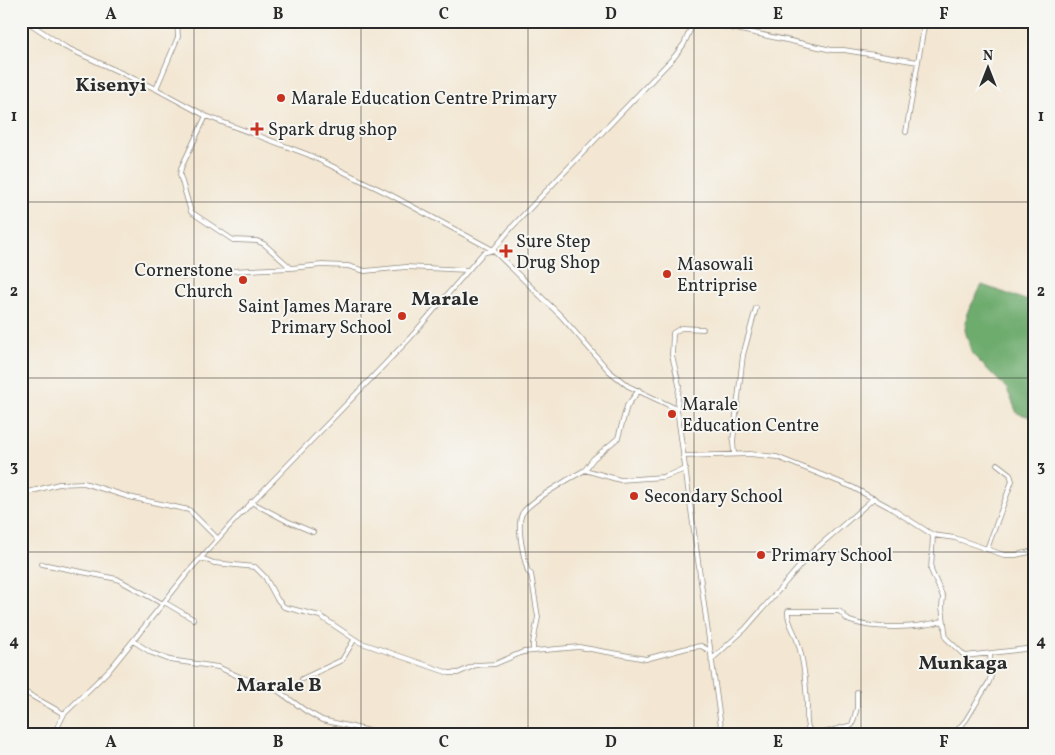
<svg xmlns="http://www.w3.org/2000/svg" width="1055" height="755" font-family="Vollkorn,serif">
<rect width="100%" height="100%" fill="#f6f6f2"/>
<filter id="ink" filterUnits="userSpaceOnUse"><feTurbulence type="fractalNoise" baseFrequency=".02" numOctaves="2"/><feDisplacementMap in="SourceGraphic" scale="10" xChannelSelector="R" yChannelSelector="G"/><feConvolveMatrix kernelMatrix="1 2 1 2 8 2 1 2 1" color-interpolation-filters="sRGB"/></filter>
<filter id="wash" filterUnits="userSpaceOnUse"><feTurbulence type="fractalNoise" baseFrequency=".0096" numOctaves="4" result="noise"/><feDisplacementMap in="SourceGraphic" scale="20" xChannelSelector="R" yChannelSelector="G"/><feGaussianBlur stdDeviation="1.12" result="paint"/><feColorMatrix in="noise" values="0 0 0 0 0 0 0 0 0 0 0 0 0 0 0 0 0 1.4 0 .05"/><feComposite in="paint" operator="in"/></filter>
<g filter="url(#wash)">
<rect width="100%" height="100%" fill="#f3e7d3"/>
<!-- forest -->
<path fill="#6eac6e" stroke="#4c6c4c" d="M 982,285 L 1034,303 L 1034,418 L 1017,413 L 1007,389 L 972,354 L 965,330 L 967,313 Z"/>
</g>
<g filter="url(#ink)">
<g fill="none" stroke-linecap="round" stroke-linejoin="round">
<!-- minor casing -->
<g stroke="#8f897f" stroke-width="5.5">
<path id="minor" d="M 26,21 L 65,47 L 156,89 L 206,116 L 309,155 L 389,194 L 493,250 L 561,316 L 609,371 L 628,386 L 677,409 L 722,734
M 699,21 L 832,50 L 844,50 L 918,62
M 156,89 L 178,37 L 177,21
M 206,116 L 181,168 L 180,175 L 191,212 L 233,240 L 257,241 L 264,244 L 291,268 L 322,265 L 348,266 L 365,271 L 406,267 L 467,270
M 906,132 L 925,21
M 184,277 L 207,272 L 291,268
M 677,409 L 679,385 L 672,355 L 673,333 L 681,328 L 703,329
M 734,454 L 733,441 L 743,355 L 756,308
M 683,456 L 750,454 L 777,457 L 852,487 L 889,507 L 933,535 L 955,538 L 1004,555 L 1016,555 L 1034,551
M 585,470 L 593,459 L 618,438 L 627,406 L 639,390
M 21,494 L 59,484 L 84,483 L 129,497 L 189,510 L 218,539
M 251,502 L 287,521 L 313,532
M 933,535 L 931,570 L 943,597 L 942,607 L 946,638 L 965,656 L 1034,648
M 987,549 L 1012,481 L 1010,474 L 997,464
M 201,558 L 214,563 L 255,567 L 265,577 L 277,599 L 284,607 L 320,616 L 359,642 L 449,673 L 458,673 L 476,665 L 495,664 L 523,652 L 579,647 L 646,659 L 687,648 L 701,646 L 710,651
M 42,564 L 117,579 L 163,604
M 164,602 L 193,619
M 133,641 L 152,653 L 170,660 L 218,667 L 240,677 L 274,688 L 306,711 L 322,720 L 383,734
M 533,651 L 533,643 L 538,617 L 531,574 L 528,572 C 524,559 516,527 522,514 C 528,502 572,477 585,470 L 620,480 L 663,477 L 686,469
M 711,660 L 745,629 L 811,553 L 874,498
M 302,679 L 342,660 L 354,640
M 21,690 L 64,714 L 111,668 L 190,570 L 233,522 L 410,338 L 483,253 L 493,250 L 512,227 L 675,56 L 684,44 L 694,21
M 54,734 L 64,714
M 387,734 L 393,734
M 812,734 C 805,727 807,714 807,705 C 806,683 804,660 797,640 C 794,630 787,622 788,611 L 839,611 C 844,614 845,619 850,621 C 874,630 918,628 943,621
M 820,734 L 852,725 L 857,708 L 857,692
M 954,734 L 966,720 L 989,682 L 991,676 L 990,654"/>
</g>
<!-- minor -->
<use href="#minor" stroke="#fff" stroke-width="4"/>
</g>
</g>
<!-- grid -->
<path fill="none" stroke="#2b2b2b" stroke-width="1" stroke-opacity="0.55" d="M 194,21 L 194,734M 361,21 L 361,734M 528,21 L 528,734M 694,21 L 694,734M 861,21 L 861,734M 21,202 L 1034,202M 21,378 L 1034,378M 21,552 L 1034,552"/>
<!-- markers -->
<g fill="#c8321e" stroke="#f6f6f2" stroke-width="2">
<circle cx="281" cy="98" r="5"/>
<path d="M254.5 121.5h5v5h5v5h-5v5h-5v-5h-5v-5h5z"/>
<path d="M503.5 243.5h5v5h5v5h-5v5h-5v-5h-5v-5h5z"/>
<circle cx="667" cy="274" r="5"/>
<circle cx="243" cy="280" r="5"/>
<circle cx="402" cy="316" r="5"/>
<circle cx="672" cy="414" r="5"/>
<circle cx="634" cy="496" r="5"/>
<circle cx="761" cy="555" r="5"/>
</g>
<g text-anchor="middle" stroke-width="4" stroke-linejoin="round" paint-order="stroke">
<!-- poi labels -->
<g font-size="18" fill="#2b2b2b" stroke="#f6f6f2" text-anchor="start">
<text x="291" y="104">Marale Education Centre Primary</text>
<text x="268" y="135">Spark drug shop</text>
<text x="516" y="247">Sure Step<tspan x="516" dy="21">Drug Shop</tspan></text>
<text x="677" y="270">Masowali<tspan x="677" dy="21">Entriprise</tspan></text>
<text x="233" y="276" text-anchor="end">Cornerstone<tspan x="233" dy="21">Church</tspan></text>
<text x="392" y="312" text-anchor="end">Saint James Marare<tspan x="392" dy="21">Primary School</tspan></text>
<text x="682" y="410">Marale<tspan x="682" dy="21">Education Centre</tspan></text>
<text x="644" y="502">Secondary School</text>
<text x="771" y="561">Primary School</text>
</g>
<!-- quarter labels -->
<g font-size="20" font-weight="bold" fill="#2b2b2b" stroke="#f6f6f2">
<text x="111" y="91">Kisenyi</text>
<text x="445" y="305">Marale</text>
<text x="963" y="669">Munkaga</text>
<text x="279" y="691">Marale B</text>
</g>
</g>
<!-- margin -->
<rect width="1055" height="755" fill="none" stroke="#f6f6f2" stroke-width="55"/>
<!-- north arrow -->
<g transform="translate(988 68)" stroke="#f6f6f2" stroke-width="4" paint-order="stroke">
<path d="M0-4L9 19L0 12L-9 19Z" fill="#2b2b2b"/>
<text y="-8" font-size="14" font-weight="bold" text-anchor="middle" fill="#2b2b2b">N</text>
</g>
<rect x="28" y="28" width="1000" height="700" fill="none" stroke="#2b2b2b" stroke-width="2"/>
<g font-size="16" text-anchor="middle" font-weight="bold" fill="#2b2b2b">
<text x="111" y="19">A</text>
<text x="278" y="19">B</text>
<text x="444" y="19">C</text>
<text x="611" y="19">D</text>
<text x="778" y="19">E</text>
<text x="944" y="19">F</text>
<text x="14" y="121">1</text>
<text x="1041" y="121">1</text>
<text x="14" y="296">2</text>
<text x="1041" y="296">2</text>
<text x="14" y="471">3</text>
<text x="1041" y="471">3</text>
<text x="14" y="646">4</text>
<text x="1041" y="646">4</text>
<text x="111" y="747">A</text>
<text x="278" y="747">B</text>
<text x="444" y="747">C</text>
<text x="611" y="747">D</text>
<text x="778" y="747">E</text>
<text x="944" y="747">F</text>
</g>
</svg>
